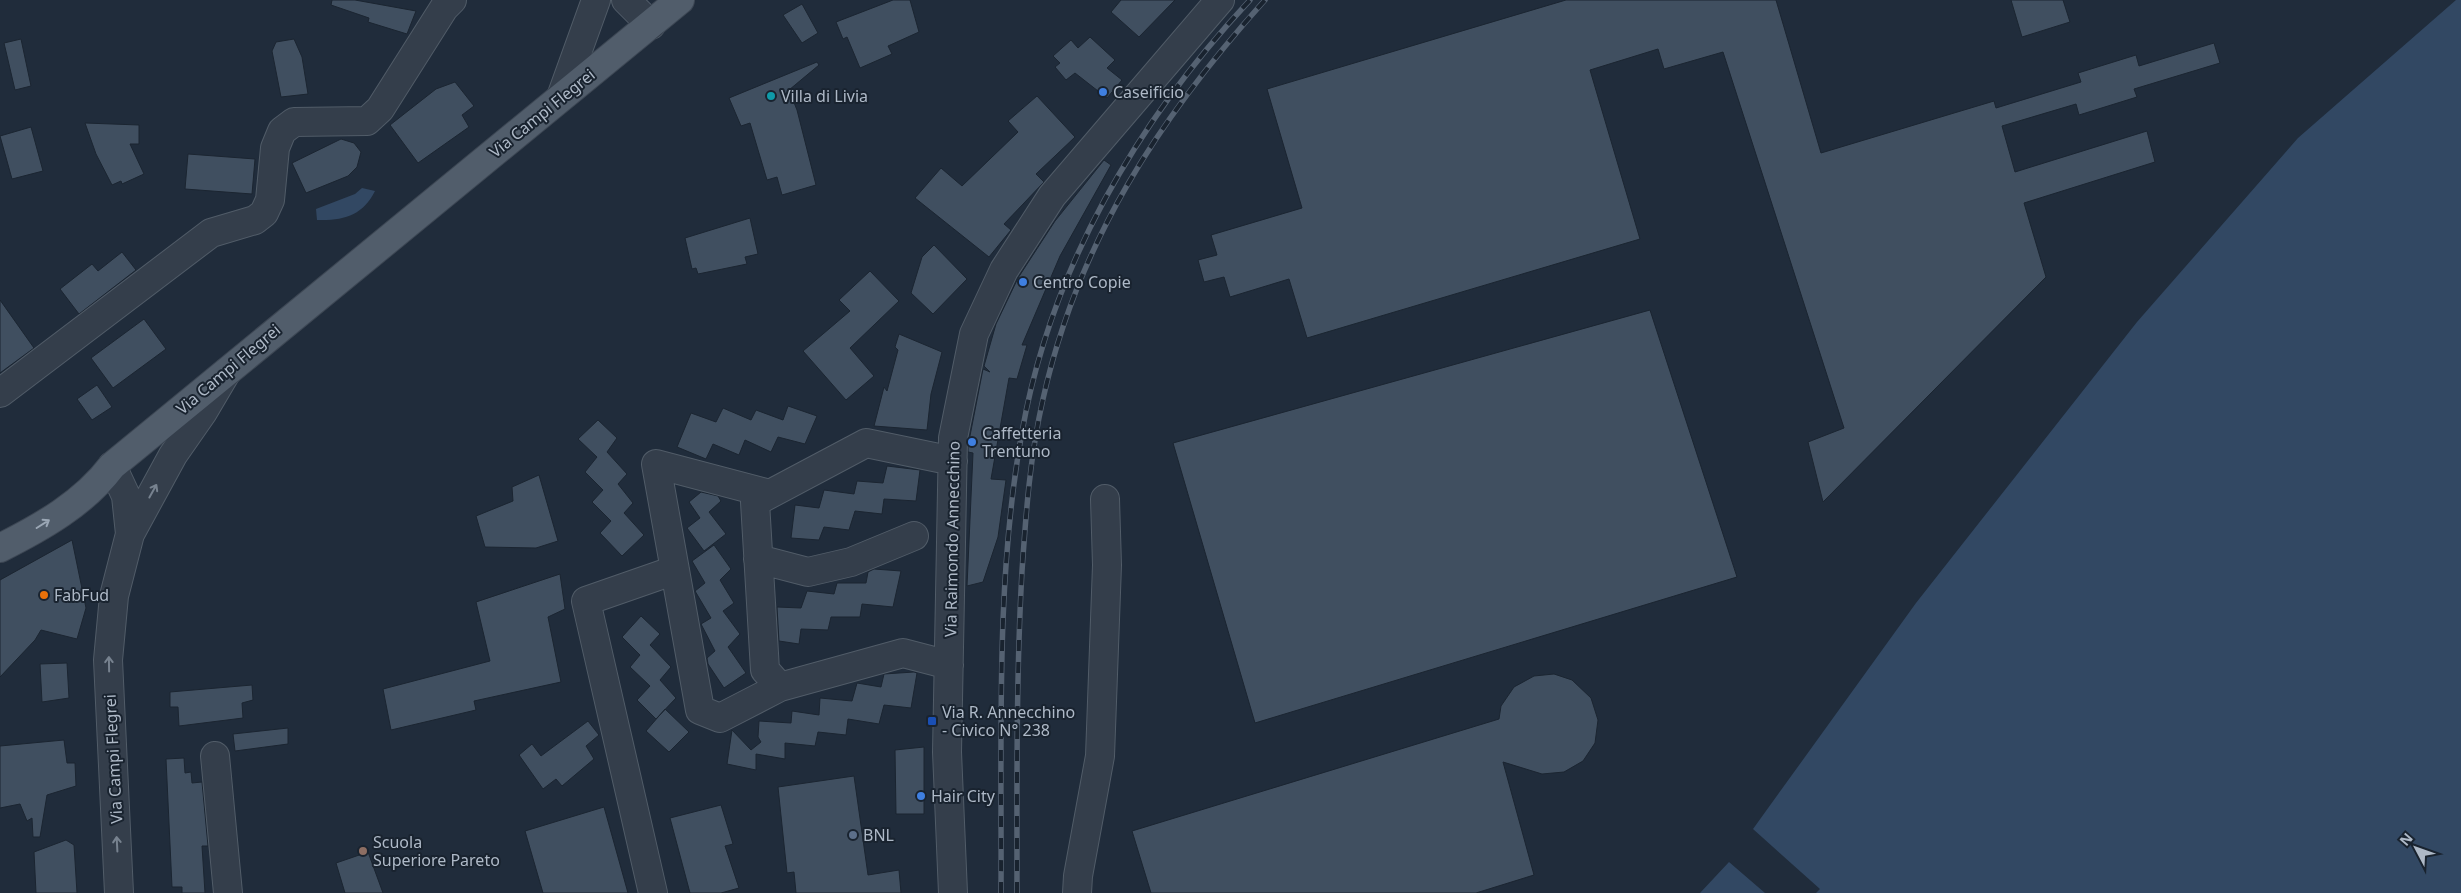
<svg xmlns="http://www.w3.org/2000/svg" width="2461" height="893" font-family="'Noto Sans',sans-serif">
<rect width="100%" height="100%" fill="#202c3b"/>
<!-- water -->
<path fill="#324863" d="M 2456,0 L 2461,0 L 2461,893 L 1816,893 L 1820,889 L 1753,829 L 1916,603 L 2137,322 L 2298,138 Z
M 362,188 L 375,191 C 363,215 344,221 317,220 L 316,209 L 355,194 Z
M 1729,862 L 1765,893 L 1700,893 Z"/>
<!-- building -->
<path fill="#404f60" stroke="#1b2531" d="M 332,0 L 355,0 L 416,11 L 407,34 L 368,22 L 369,18 L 331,5 Z
M 893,0 L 910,0 L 919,32 L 888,46 L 892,54 L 860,68 L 847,37 L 843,39 L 836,22 Z
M 1121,0 L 1175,0 L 1139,37 L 1111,12 Z
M 1566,0 L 1776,0 L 1821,153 L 1994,101 L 1996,108 L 2081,82 L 2078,73 L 2136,55 L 2139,66 L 2214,43 L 2220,63 L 2134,89 L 2137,97 L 2079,115 L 2076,104 L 2002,126 L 2015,172 L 2147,131 L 2155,162 L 2024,203 L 2046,277 L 1823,502 L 1808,442 L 1844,428 L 1723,52 L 1664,69 L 1658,49 L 1590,70 L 1640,239 L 1307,338 L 1289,279 L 1230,297 L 1224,277 L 1204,282 L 1198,260 L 1217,255 L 1211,235 L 1302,208 L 1267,89 Z
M 2011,0 L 2063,0 L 2070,22 L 2022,37 Z
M 802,4 L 818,33 L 802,43 L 783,15 Z
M 1090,37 L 1115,60 L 1107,68 L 1122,80 L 1107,98 L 1075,73 L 1066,80 L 1055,67 L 1060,63 L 1053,56 L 1071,40 L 1078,48 Z
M 21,39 L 31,86 L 15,90 L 4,43 Z
M 294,39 L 302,57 L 308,94 L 281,97 L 272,51 L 276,42 Z
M 817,62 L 819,65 L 789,90 L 797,110 L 816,185 L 782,195 L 777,177 L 767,180 L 750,123 L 741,126 L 729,98 Z
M 455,82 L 474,106 L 462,115 L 469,127 L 418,163 L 390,125 L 436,89 Z
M 1037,96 L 1075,137 L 1036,174 L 1044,182 L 1004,224 L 1011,230 L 989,257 L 915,198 L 941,168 L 962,186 L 1018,132 L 1008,121 Z
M 85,123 L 139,125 L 139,144 L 130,144 L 144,174 L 122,184 L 121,181 L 112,185 L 96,154 Z
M 31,127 L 43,171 L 12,179 L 0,136 Z
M 341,139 L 354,143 L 361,152 L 357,167 L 348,176 L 306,193 L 292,163 Z
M 188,154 L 255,159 L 252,194 L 185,189 Z
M 1104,160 L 1111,165 L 1060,256 L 1022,345 L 1027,345 L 1017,379 L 1009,378 L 991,479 L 1006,480 L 998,537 L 983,582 L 967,586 L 973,453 L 968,452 L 968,446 L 983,369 L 990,372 L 984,366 L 996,324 L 1018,278 L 1055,221 Z
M 750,218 L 758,254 L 745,257 L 747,264 L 698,274 L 696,268 L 692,269 L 685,238 Z
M 934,245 L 967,279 L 933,314 L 911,293 L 922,257 Z
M 122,252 L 136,270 L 79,314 L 60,289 L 92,264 L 98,271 Z
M 870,271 L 899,301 L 850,348 L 874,376 L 846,400 L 803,351 L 850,311 L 839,300 Z
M 0,300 L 34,348 L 0,373 Z
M 1650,310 L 1737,577 L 1255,723 L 1173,443 Z
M 144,319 L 166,349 L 113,388 L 91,358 Z
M 899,334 L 942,352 L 931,394 L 927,430 L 874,426 L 884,387 L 887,391 L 898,350 L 895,347 Z
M 97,385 L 112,407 L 92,420 L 77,399 Z
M 788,406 L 817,416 L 805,444 L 778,437 L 771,452 L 745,440 L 739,455 L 713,444 L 706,459 L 677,447 L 691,413 L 716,422 L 723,408 L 751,420 L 756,410 L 783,420 Z
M 598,420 L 617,438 L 607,452 L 627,474 L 618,484 L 633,503 L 624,513 L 644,535 L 622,556 L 600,533 L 611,521 L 592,502 L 603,490 L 585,472 L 597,457 L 578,439 Z
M 887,466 L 920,470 L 916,501 L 884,499 L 882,514 L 855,511 L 849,530 L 824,527 L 819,540 L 791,538 L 795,505 L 819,508 L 824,490 L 854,494 L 857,481 L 883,483 Z
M 539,475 L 558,541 L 536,548 L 485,547 L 476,516 L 513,501 L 512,487 Z
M 701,492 L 718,496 L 721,501 L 709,512 L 726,534 L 704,551 L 687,528 L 700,518 L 689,502 Z
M 72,540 L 86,608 L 77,639 L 41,630 L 35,640 L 0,677 L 0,580 Z
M 714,545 L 731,569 L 720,580 L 734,603 L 723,611 L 740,634 L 728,647 L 746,673 L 724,688 L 708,664 L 707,658 L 715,651 L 701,624 L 711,618 L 695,591 L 705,583 L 692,561 Z
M 874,569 L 901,571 L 893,607 L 862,604 L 860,617 L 831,617 L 828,630 L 801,629 L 799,644 L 779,641 L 777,607 L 801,608 L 807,591 L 834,594 L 837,583 L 866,583 L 868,572 Z
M 560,574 L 565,609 L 548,617 L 561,682 L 474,701 L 476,710 L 391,730 L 383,689 L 490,661 L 476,602 Z
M 641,616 L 660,634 L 650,645 L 671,667 L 660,680 L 676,698 L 656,719 L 637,700 L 650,686 L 630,667 L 640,655 L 622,637 Z
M 67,663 L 69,698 L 42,702 L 40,664 Z
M 914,672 L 917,673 L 911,708 L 884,705 L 879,724 L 848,719 L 846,735 L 818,732 L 815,746 L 785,743 L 785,759 L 756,754 L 756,770 L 727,764 L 732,730 L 751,750 L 761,742 L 758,737 L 759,721 L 791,723 L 792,711 L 819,715 L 820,698 L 852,701 L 857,683 L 881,687 L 884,674 Z
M 1554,674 L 1572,680 L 1591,698 L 1598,720 L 1595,743 L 1583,761 L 1564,772 L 1542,774 L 1503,762 L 1534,875 L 1476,893 L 1151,893 L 1132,831 L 1499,719 L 1501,706 L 1514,687 L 1534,676 Z
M 252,685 L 253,700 L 242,703 L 243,718 L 179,726 L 178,707 L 170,707 L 170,692 Z
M 665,709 L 689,732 L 669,752 L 646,731 Z
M 588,721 L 599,735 L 586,746 L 594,759 L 562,786 L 556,779 L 543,789 L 519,755 L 532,744 L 541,756 Z
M 288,728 L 288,744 L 235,751 L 233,734 Z
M 64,740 L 67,763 L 75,763 L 76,786 L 47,795 L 40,837 L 33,837 L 32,818 L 27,821 L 20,804 L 0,808 L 0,746 Z
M 924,747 L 924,814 L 896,814 L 895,750 Z
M 184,758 L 185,773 L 191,772 L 192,783 L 202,782 L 208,846 L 202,846 L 205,893 L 182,893 L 182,887 L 172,887 L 166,759 Z
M 854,776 L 868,875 L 899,870 L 901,893 L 796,893 L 794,872 L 787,873 L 778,787 Z
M 721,805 L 733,844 L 725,846 L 739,888 L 721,893 L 690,893 L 670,818 Z
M 604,807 L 628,893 L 543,893 L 525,831 Z
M 66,840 L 74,845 L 77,893 L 36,893 L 34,852 Z
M 368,852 L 383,893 L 345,893 L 336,863 Z"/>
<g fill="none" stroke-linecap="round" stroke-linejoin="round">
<!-- minor casing -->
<g stroke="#515c68" stroke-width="30">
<path id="minor" d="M 626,0 L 651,25
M 561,97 L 596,0
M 0,393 L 211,233 L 255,220 L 264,213 L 270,200 L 275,148 L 282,131 L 294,122 L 367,121 L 380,109 L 444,8 L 452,0
M 112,466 L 126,496 L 130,534 L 114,596 L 108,660 L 119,893
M 770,494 L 656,464 L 700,710 L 720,718 L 780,687
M 130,534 L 173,455 L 203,412 L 226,373
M 758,559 L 808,572 L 851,562 L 914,536
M 949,665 L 903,653 L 780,687 L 765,670 L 755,502 L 866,443 L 953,461
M 215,756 L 228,893
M 653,893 L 586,601 L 675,570
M 953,893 L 947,752 L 953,438 L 974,334 L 1004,270 L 1052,196 L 1220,0
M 1077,893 L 1078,876 L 1100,756 L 1107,565 L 1105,499"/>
</g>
<!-- major casing -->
<g stroke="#3d4754" stroke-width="30">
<path id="major" d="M 0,548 C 42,527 84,503 112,466 L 680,0"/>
</g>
<!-- minor -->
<use href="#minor" stroke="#343e4b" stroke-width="28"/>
<!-- major -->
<use href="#major" stroke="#515d6b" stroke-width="28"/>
<!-- rail casing -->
<g stroke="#556272" stroke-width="5.5">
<path id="rail" d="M 1001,893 C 1002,743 995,580 1022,432 C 1051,268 1137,121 1250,0
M 1017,893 C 1017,786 1016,678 1022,571 C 1026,512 1030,456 1043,399 C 1078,242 1159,118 1265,0"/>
</g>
<!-- rail -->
<use href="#rail" stroke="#19232f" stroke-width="4" stroke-dasharray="11" stroke-linecap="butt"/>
</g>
<!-- one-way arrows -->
<defs><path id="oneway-shaft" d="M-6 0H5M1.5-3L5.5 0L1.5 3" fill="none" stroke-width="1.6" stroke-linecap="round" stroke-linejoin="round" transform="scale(1.25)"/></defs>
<g stroke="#77828f">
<use href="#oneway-shaft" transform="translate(153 491) rotate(-61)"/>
<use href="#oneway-shaft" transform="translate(109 664) rotate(-91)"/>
<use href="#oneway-shaft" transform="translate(117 844) rotate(-93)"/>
</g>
<use stroke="#9ba7b5" href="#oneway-shaft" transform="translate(43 524) rotate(-32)"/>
<!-- markers -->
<g fill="#3f7fe0" stroke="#19232f" stroke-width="2">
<circle cx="1103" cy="92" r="5"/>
<circle cx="1023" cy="282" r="5"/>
<circle cx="972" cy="442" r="5"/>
<circle cx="921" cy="796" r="5"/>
</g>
<circle fill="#0f9aa8" stroke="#19232f" stroke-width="2" cx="771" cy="96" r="5"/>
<circle fill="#e8710a" stroke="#19232f" stroke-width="2" cx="44" cy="595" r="5"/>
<rect fill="#1a4fb4" stroke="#19232f" stroke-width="2" x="927" y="716" width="10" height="10" rx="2.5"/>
<circle fill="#5c6f8a" stroke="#19232f" stroke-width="2" cx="853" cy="835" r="5"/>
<circle fill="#8d6e63" stroke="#19232f" stroke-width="2" cx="363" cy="851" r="5"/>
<g text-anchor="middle" stroke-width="4" stroke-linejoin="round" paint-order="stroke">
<!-- poi labels -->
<g font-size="16" fill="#aeb9c7" stroke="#19232f" text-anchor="start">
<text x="1113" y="98">Caseificio</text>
<text x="781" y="102">Villa di Livia</text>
<text x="1033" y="288">Centro Copie</text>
<text x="982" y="439">Caffetteria<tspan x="982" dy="18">Trentuno</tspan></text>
<text x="54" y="601">FabFud</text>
<text x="942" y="718">Via R. Annecchino<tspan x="942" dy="18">- Civico N° 238</tspan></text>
<text x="931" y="802">Hair City</text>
<text x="863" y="841">BNL</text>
<text x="373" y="848">Scuola<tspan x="373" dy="18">Superiore Pareto</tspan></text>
</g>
<!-- street labels -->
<g font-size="16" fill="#aeb9c7" stroke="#19232f">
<text transform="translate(542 113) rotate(-39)" y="6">Via Campi Flegrei</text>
<text transform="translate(228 369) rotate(-40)" y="6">Via Campi Flegrei</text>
<text transform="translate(952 539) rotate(-89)" y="6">Via Raimondo Annecchino</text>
<text transform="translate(113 759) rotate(-93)" y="6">Via Campi Flegrei</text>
</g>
</g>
<!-- north arrow -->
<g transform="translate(2416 848) rotate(311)" stroke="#19232f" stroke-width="4" paint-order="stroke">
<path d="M0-4L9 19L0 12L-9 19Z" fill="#aeb9c7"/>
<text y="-8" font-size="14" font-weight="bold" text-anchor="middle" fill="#aeb9c7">N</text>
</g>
</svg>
